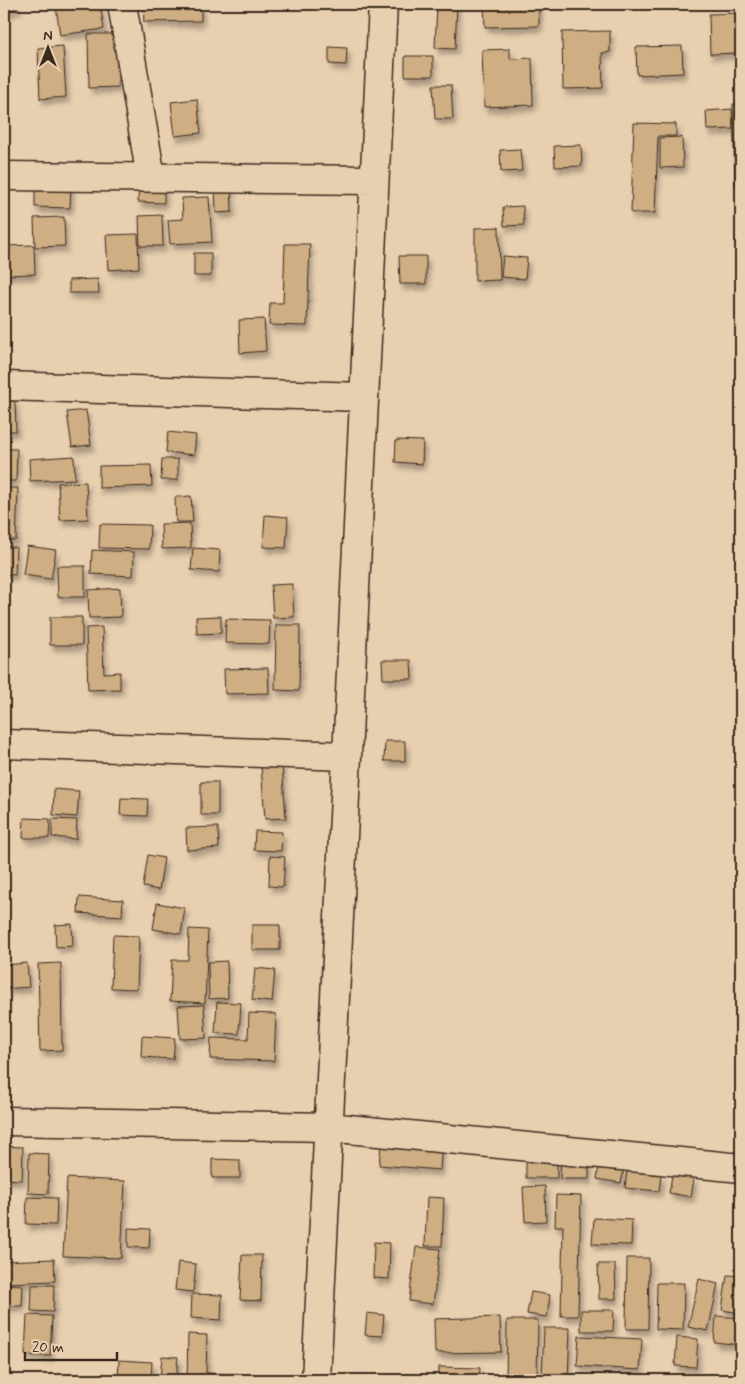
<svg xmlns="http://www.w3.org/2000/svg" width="745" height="1384" font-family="Mynerve,sans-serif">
<defs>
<filter id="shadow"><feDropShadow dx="3" dy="5.5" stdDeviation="2.5" flood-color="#0004"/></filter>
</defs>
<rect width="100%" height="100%" fill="#e8cfb0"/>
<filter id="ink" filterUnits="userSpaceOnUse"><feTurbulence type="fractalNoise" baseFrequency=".02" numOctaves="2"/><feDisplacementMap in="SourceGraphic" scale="10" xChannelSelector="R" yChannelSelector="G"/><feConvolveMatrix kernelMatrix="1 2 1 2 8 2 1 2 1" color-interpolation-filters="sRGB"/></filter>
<g filter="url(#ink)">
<!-- building -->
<path fill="#ceae82" stroke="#3b2a1e" filter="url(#shadow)" d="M 4,4 L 18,4 L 19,7 L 4,13 Z
M 77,4 L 100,4 L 104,29 L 60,35 L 56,6 Z
M 143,4 L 201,4 L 201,21 L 144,22 Z
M 437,4 L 457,4 L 455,49 L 435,48 Z
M 484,4 L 539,4 L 539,26 L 485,27 Z
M 741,13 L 741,53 L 710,54 L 709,14 Z
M 610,31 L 610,52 L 602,53 L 603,88 L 563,89 L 562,32 Z
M 88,34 L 116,34 L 118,87 L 89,88 Z
M 63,46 L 66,97 L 40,99 L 38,48 Z
M 682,46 L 683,73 L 637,75 L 636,47 Z
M 329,47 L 347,48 L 346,65 L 329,64 Z
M 510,49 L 510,59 L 532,58 L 533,105 L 484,107 L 482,50 Z
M 405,56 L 433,56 L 433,76 L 405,76 Z
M 433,85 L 451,85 L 453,119 L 435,119 Z
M 197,99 L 201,133 L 175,136 L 171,102 Z
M 733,104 L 741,104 L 741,184 L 735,184 Z
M 732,109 L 733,129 L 707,130 L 706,111 Z
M 634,123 L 676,124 L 676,136 L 658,136 L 655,213 L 631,213 Z
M 682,137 L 683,167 L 660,168 L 660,138 Z
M 581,145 L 582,166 L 555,167 L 554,146 Z
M 520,149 L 522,171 L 501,172 L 500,150 Z
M 139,178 L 164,179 L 164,203 L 138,202 Z
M 35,179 L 71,180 L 70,208 L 35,207 Z
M 231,185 L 232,212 L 216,213 L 215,186 Z
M 209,197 L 212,242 L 170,244 L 168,220 L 183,219 L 182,198 Z
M 523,206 L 524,225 L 504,226 L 503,207 Z
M 162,215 L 163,246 L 140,246 L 139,216 Z
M 64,217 L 65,246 L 35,247 L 34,218 Z
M 499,227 L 500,280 L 475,281 L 475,228 Z
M 138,234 L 139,268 L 108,270 L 106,235 Z
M 285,244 L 310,244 L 307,326 L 269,325 L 270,303 L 283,303 Z
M 34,245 L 35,274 L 4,275 L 4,246 Z
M 194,253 L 211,253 L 211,276 L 194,276 Z
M 399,256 L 426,256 L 426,284 L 400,284 Z
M 503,256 L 527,258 L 525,279 L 501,277 Z
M 98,279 L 99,293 L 69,293 L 69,280 Z
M 264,319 L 266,351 L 240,353 L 239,320 Z
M 15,401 L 16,431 L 4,431 L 4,402 Z
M 86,410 L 91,445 L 72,447 L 67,412 Z
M 168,432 L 196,435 L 194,455 L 166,452 Z
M 396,440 L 423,441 L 422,464 L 395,462 Z
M 4,449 L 17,449 L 16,481 L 4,481 Z
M 74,456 L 75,479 L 30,481 L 29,459 Z
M 162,459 L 178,459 L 178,480 L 161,480 Z
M 151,465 L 152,486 L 99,488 L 99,466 Z
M 86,482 L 88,519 L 60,520 L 58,483 Z
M 4,488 L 18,488 L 16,540 L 4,540 Z
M 191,496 L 193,522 L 176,522 L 175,497 Z
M 265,515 L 288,517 L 286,548 L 263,547 Z
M 190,523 L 191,548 L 162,549 L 161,524 Z
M 100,524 L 150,525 L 149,549 L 99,548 Z
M 27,546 L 56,550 L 51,579 L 23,575 Z
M 4,547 L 16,547 L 15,575 L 4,574 Z
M 193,548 L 220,550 L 219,572 L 191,570 Z
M 92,550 L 134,552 L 133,576 L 91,574 Z
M 57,566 L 85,566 L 85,597 L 58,597 Z
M 292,584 L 294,617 L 273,618 L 271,585 Z
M 120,588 L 121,617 L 89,618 L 88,590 Z
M 221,616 L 221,633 L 197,634 L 196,617 Z
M 50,617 L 82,617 L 82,645 L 50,645 Z
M 226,619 L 270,620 L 269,644 L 225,643 Z
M 276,625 L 300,625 L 299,691 L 275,690 Z
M 102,627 L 104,673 L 120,672 L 120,689 L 88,690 L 86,628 Z
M 382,660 L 411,660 L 412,679 L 383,679 Z
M 268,668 L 269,693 L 225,694 L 224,669 Z
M 385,741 L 405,741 L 405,761 L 384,761 Z
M 282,764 L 286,818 L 265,819 L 261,766 Z
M 201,782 L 218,782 L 218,815 L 201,815 Z
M 54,789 L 79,791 L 77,817 L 53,815 Z
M 121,798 L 148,799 L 147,816 L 120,815 Z
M 24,818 L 50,819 L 49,838 L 23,838 Z
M 52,819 L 77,820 L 76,839 L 52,837 Z
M 218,827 L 219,848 L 187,850 L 186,828 Z
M 255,831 L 282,832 L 281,851 L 254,850 Z
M 148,855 L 164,858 L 159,890 L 143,887 Z
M 270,856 L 285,857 L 283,887 L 269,886 Z
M 79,897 L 123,900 L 122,916 L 78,913 Z
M 157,903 L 185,908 L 181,934 L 153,929 Z
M 72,924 L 73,946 L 56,947 L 55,925 Z
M 252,925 L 280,925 L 280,950 L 252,950 Z
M 189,929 L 208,930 L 205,1003 L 170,1001 L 172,960 L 188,960 Z
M 113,935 L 139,936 L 137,989 L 111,988 Z
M 227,961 L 228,998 L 209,999 L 208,962 Z
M 27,963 L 29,987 L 4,989 L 4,965 Z
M 61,963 L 62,1050 L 40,1051 L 38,964 Z
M 255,968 L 275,970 L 272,1002 L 252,1000 Z
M 217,1002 L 241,1003 L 239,1034 L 215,1033 Z
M 204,1005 L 206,1038 L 180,1039 L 178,1006 Z
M 249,1013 L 276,1014 L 274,1061 L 210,1059 L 211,1038 L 248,1039 Z
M 142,1036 L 175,1038 L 173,1059 L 141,1057 Z
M 382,1136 L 442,1141 L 440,1170 L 379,1165 Z
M 4,1146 L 23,1147 L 22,1180 L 4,1179 Z
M 29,1153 L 49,1154 L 48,1194 L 28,1193 Z
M 526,1154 L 557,1154 L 557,1178 L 526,1178 Z
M 561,1157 L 589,1158 L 589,1179 L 560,1179 Z
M 212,1159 L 240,1160 L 240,1178 L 212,1178 Z
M 599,1165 L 624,1169 L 621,1183 L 597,1179 Z
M 627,1171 L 661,1174 L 659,1191 L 625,1188 Z
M 672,1175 L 694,1178 L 691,1197 L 669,1193 Z
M 67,1178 L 125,1181 L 121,1258 L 63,1256 Z
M 545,1186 L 546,1221 L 525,1222 L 523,1187 Z
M 556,1195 L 581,1196 L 578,1316 L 561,1316 L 563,1226 L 555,1226 Z
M 27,1197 L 57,1198 L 56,1225 L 26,1224 Z
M 427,1197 L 444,1198 L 442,1246 L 425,1246 Z
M 594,1218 L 632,1220 L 631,1245 L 592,1244 Z
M 128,1228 L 150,1229 L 149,1248 L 128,1247 Z
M 374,1242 L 390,1243 L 389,1279 L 373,1278 Z
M 416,1247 L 440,1249 L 433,1304 L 409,1301 Z
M 242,1255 L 262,1255 L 261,1301 L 240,1300 Z
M 627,1258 L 649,1258 L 648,1329 L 626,1329 Z
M 54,1259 L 55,1281 L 4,1283 L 4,1261 Z
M 178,1262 L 196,1264 L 193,1292 L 175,1290 Z
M 598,1264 L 615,1264 L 616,1299 L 599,1299 Z
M 727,1275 L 741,1276 L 741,1313 L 722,1310 Z
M 699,1279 L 718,1284 L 708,1331 L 688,1327 Z
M 657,1283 L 684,1283 L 683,1330 L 656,1329 Z
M 4,1284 L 23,1285 L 22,1306 L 4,1306 L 4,1326 Z
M 32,1285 L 54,1285 L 53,1312 L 31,1311 Z
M 531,1292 L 550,1295 L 547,1317 L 527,1314 Z
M 192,1294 L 222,1295 L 221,1320 L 191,1318 Z
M 581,1310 L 614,1310 L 613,1331 L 581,1331 Z
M 367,1313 L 384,1315 L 382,1336 L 365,1335 Z
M 27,1315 L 52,1316 L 50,1356 L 25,1355 Z
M 716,1316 L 741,1318 L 741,1345 L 714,1342 Z
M 500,1317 L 501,1352 L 435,1353 L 434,1319 Z
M 507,1320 L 538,1320 L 537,1380 L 506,1380 Z
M 544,1328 L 570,1328 L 568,1380 L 542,1380 Z
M 188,1334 L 207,1335 L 206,1373 L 237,1374 L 237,1380 L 187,1380 Z
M 579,1336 L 642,1339 L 640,1370 L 577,1366 Z
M 677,1337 L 698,1339 L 696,1367 L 675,1366 Z
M 162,1356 L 178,1357 L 176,1380 L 160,1380 Z
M 119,1360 L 152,1362 L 151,1380 L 118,1380 Z
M 439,1367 L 480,1368 L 479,1380 L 439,1380 Z"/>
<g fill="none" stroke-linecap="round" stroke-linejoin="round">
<!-- minor casing -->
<g stroke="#3b2a1e" stroke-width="31">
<path id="minor" d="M 122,4 L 151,178
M 4,176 L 374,180
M 4,386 L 364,397
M 4,744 L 347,756
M 4,1121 L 328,1127 L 741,1168
M 316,1380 L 347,756 L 383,4"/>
</g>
<!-- minor -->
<use href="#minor" stroke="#e8cfb0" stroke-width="28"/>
</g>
</g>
<!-- margin -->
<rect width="745" height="1384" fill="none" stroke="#e8cfb0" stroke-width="20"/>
<rect x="10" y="10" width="725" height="1364" fill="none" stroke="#3b2a1e" stroke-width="2" filter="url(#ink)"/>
<!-- north arrow -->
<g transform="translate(48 48)" stroke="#e8cfb0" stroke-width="4" paint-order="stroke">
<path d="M0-4L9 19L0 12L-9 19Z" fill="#3b2a1e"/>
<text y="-8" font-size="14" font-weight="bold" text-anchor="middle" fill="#3b2a1e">N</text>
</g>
<!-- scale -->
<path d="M25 1352v8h92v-8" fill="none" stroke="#3b2a1e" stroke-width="2.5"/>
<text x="32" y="1352" font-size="15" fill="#3b2a1e" stroke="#e8cfb0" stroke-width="4" paint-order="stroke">20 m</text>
</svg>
